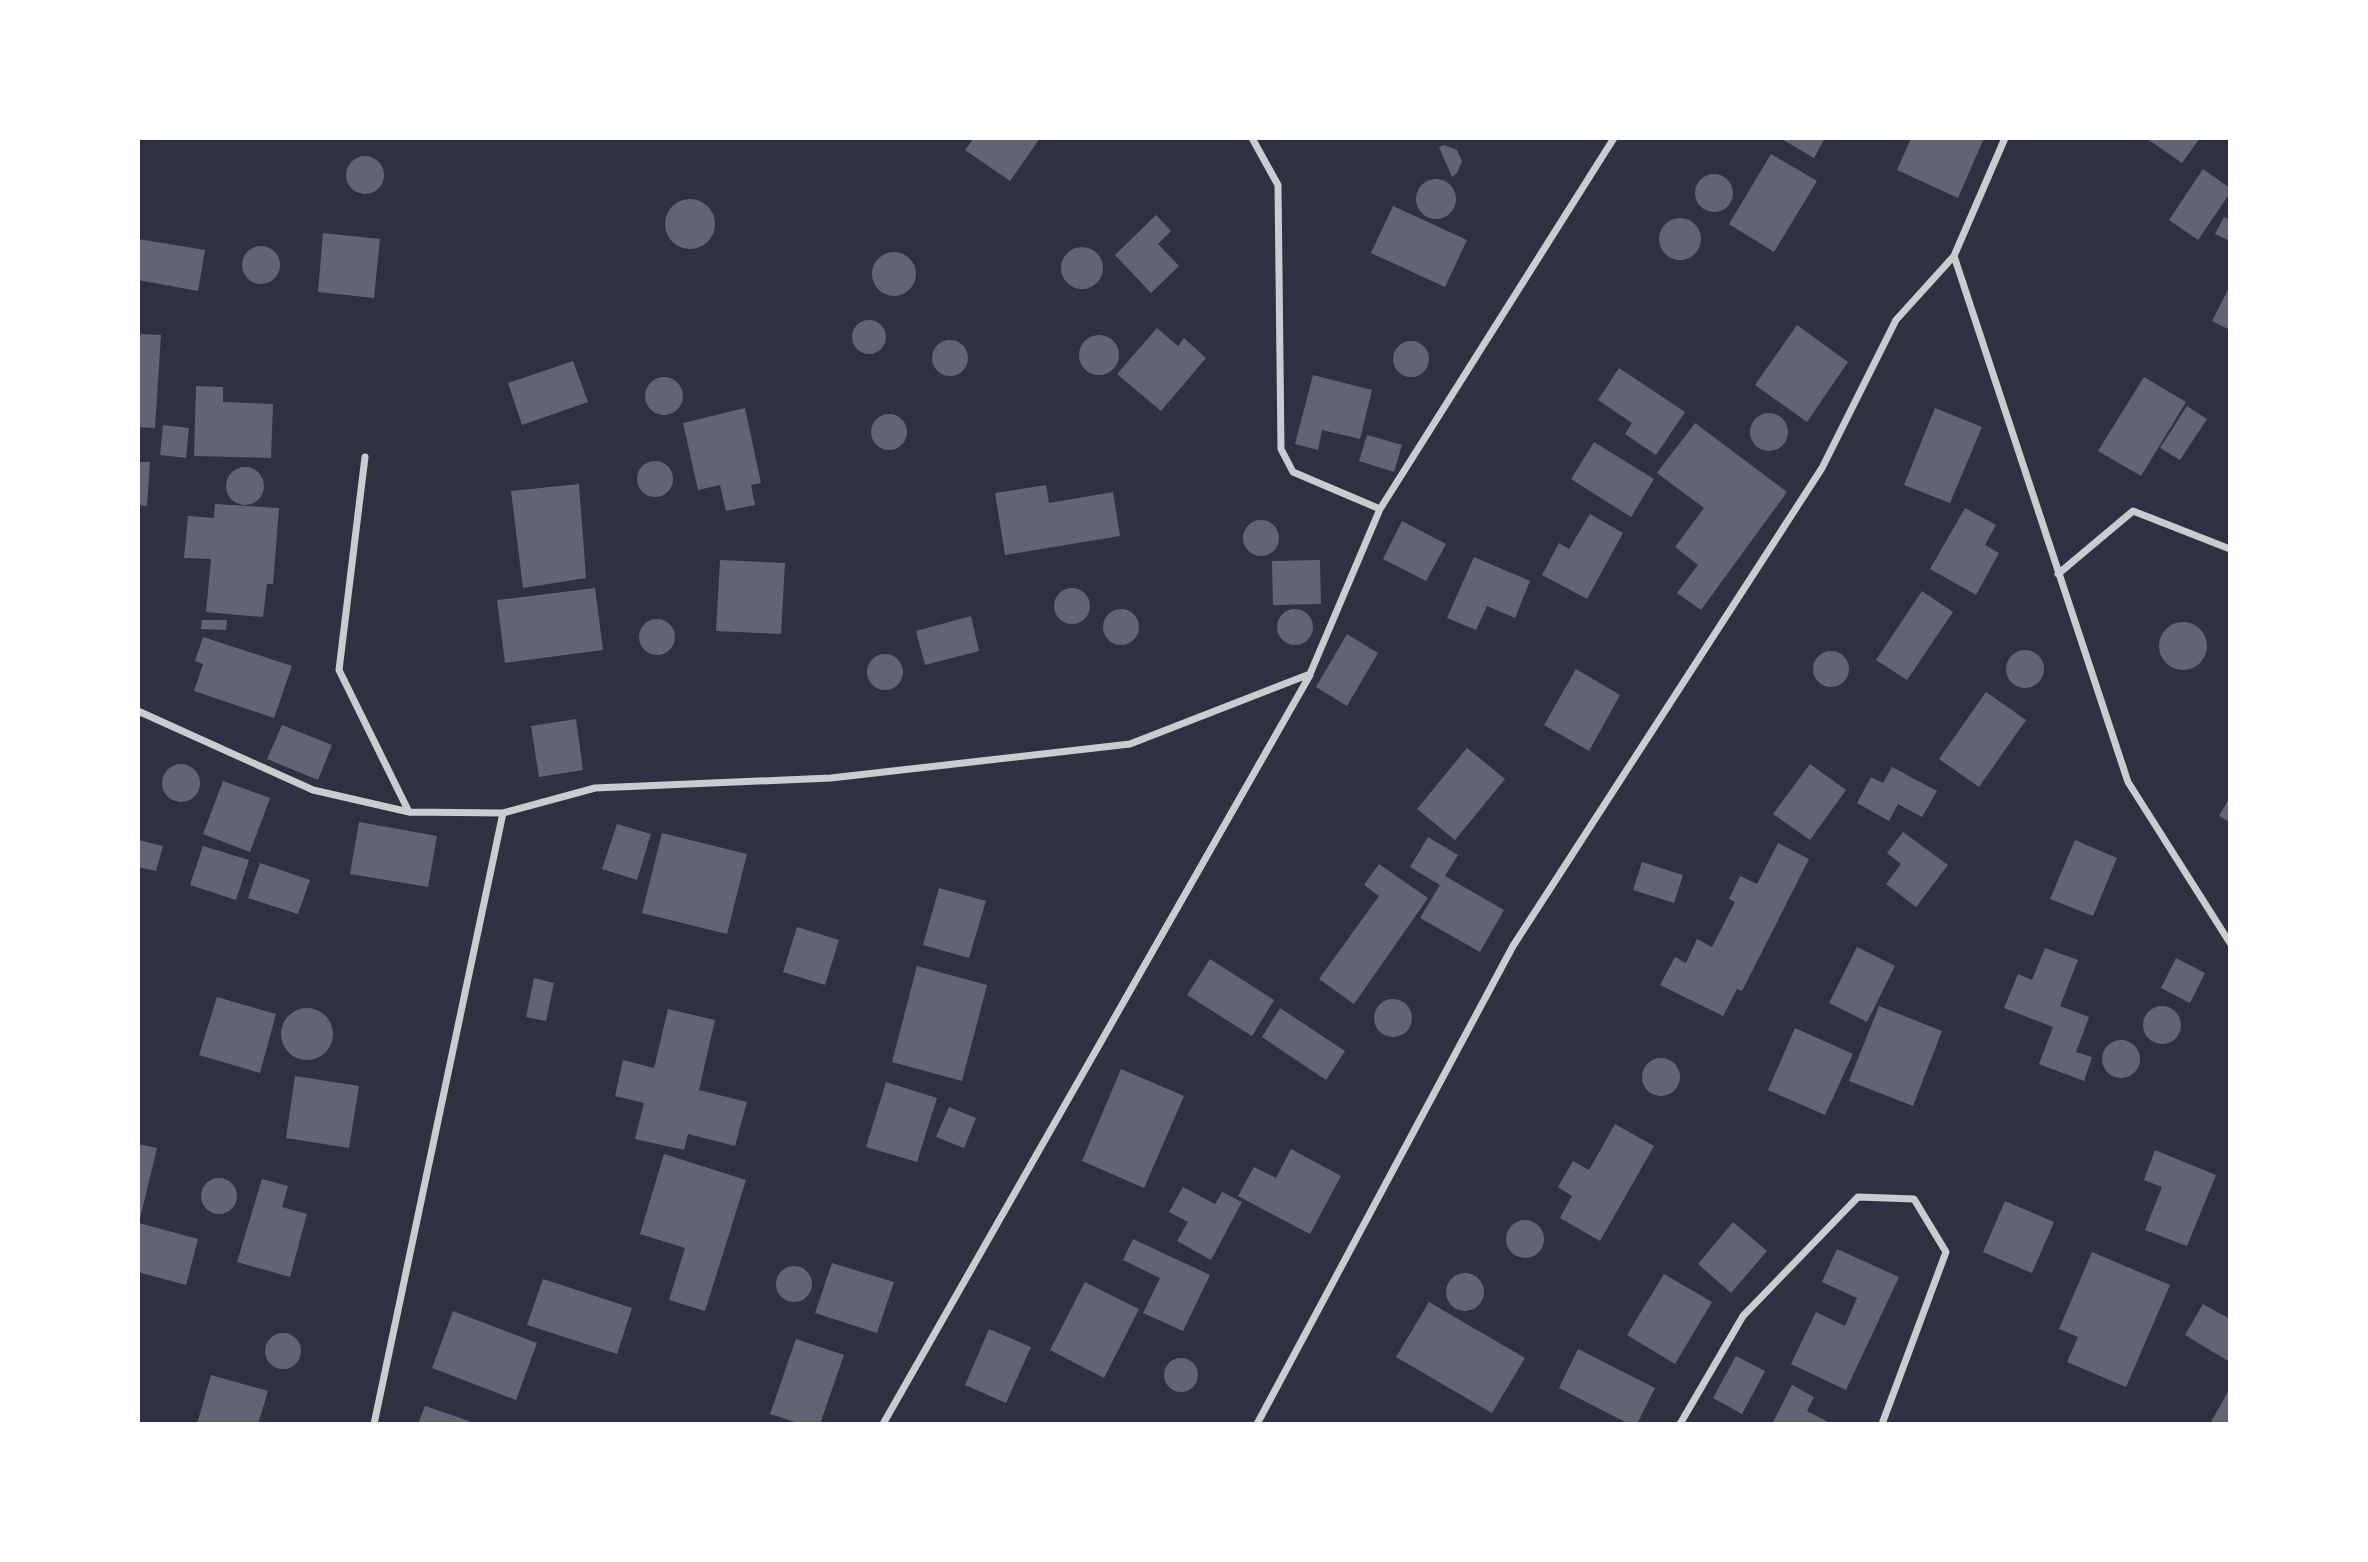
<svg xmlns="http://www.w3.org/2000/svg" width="2368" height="1562" font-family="'Exo 2',sans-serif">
<rect width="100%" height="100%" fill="#2d3142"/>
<!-- building -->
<path fill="#626471" d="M 974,138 L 1040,138 L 1010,181 L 965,150 Z
M 1780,138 L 1825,138 L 1814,158 Z
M 1911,138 L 1984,138 L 1958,198 L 1897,170 Z
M 2146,138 L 2200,138 L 2182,163 Z
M 1444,145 L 1457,150 L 1462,161 L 1457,173 L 1452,177 L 1439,147 Z
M 1771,154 L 1817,181 L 1774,252 L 1729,224 Z
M346 175a19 19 0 1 1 38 0a19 19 0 1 1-38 0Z
M 2203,169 L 2230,188 L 2230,193 L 2198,240 L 2169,220 Z
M1695 193a19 19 0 1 1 38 0a19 19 0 1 1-38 0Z
M1416 199a20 20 0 1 1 40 0a20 20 0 1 1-40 0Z
M665 224a25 25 0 1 1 50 0a25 25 0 1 1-50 0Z
M 1393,206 L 1467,240 L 1445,287 L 1371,253 Z
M 1156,215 L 1171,231 L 1158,244 L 1179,266 L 1151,293 L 1115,255 Z
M 2224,217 L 2230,220 L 2230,241 L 2215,234 Z
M1659 239a21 21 0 1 1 42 0a21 21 0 1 1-42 0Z
M 323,233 L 380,239 L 374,298 L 318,292 Z
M 138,239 L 205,250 L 198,291 L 138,280 Z
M242 265a19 19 0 1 1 38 0a19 19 0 1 1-38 0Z
M1061 268a21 21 0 1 1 42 0a21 21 0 1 1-42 0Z
M872 274a22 22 0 1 1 44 0a22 22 0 1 1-44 0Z
M 2230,286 L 2230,330 L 2212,321 Z
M852 337a17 17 0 1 1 34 0a17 17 0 1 1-34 0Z
M 1797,325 L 1848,362 L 1807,422 L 1755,385 Z
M 1157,328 L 1178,346 L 1184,338 L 1206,358 L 1161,411 L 1117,374 Z
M 138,334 L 161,335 L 155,428 L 138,427 Z
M1079 355a20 20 0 1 1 40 0a20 20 0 1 1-40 0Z
M932 358a18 18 0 1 1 36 0a18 18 0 1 1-36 0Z
M1393 359a18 18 0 1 1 36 0a18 18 0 1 1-36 0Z
M 573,361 L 588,402 L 522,425 L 508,383 Z
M 1619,368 L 1685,412 L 1656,455 L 1625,434 L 1632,423 L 1598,400 Z
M 1313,375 L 1372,390 L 1360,439 L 1322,430 L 1318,450 L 1295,444 Z
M 2144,377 L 2186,402 L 2141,476 L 2098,451 Z
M645 396a19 19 0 1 1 38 0a19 19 0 1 1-38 0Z
M 196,386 L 223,387 L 223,402 L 273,404 L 271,458 L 194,456 Z
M 2187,406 L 2207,419 L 2180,460 L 2160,448 Z
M 745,408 L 761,483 L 751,485 L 755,505 L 726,511 L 720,485 L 698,490 L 683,423 Z
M 1935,408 L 1982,427 L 1950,503 L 1904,485 Z
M1750 432a19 19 0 1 1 38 0a19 19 0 1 1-38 0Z
M871 432a18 18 0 1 1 36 0a18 18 0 1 1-36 0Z
M 1695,423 L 1787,492 L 1701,610 L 1677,593 L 1698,565 L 1675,547 L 1704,508 L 1657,473 Z
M 163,425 L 189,428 L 186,458 L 160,455 Z
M 1367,435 L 1402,445 L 1394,472 L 1359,461 Z
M 1594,442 L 1654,479 L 1631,517 L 1571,479 Z
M637 479a18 18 0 1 1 36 0a18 18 0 1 1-36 0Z
M 138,462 L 150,462 L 147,506 L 138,505 Z
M226 486a19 19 0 1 1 38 0a19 19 0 1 1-38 0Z
M 579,484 L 586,578 L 523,588 L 511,491 Z
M 1046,485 L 1049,503 L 1113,492 L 1120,536 L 1005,555 L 995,493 Z
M 215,504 L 279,508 L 273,584 L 267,584 L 263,617 L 206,612 L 211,559 L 184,558 L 188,516 L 214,518 Z
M 1965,508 L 1996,525 L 1985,545 L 1999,553 L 1976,595 L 1930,569 Z
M 1590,514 L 1623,533 L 1587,599 L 1542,575 L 1559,543 L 1569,549 Z
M1243 538a18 18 0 1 1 36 0a18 18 0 1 1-36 0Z
M 1402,521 L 1446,544 L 1426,581 L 1383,559 Z
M 1474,557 L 1530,581 L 1515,618 L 1487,606 L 1476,630 L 1447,618 Z
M 720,560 L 785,563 L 781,634 L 716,631 Z
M 1320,560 L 1321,604 L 1273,605 L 1272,561 Z
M1054 606a18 18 0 1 1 36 0a18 18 0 1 1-36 0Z
M 595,588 L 603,650 L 505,663 L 497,600 Z
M 1922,591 L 1953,612 L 1907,680 L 1876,660 Z
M1277 627a18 18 0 1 1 36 0a18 18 0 1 1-36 0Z
M1103 627a18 18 0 1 1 36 0a18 18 0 1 1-36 0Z
M 971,616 L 979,651 L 925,665 L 916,631 Z
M639 637a18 18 0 1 1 36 0a18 18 0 1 1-36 0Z
M 202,620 L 227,620 L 226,630 L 201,629 Z
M2159 646a24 24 0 1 1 48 0a24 24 0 1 1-48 0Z
M 1347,634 L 1378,653 L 1347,706 L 1316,687 Z
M 203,637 L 292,666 L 274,718 L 194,691 L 203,664 L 195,661 Z
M2006 669a19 19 0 1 1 38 0a19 19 0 1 1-38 0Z
M1813 669a18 18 0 1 1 36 0a18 18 0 1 1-36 0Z
M867 672a18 18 0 1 1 36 0a18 18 0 1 1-36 0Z
M 1576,669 L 1620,695 L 1589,751 L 1544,725 Z
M 1986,692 L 2026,720 L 1979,787 L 1939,759 Z
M 576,719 L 583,770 L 539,777 L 531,726 Z
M 282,725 L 332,745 L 318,780 L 267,759 Z
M 1467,748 L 1505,779 L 1455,840 L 1417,809 Z
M 1810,764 L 1846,790 L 1810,840 L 1773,814 Z
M162 783a19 19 0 1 1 38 0a19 19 0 1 1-38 0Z
M 1892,767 L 1937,791 L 1922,817 L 1898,804 L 1889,821 L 1857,803 L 1871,777 L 1883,783 Z
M 223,781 L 270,798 L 250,852 L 203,834 Z
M 2230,797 L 2230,822 L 2219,816 Z
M 359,822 L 437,836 L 428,887 L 350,874 Z
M 617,824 L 651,834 L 637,880 L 602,869 Z
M 1903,832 L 1948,865 L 1916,907 L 1886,884 L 1901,864 L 1887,853 Z
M 662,833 L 747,854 L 727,934 L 642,913 Z
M 1428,837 L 1458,855 L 1445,876 L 1504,910 L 1480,952 L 1420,918 L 1440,885 L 1410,867 Z
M 138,840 L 163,846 L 156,871 L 138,867 Z
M 2075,840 L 2117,858 L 2093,916 L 2050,899 Z
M 1778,843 L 1809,859 L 1742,991 L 1737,989 L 1723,1016 L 1660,985 L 1675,957 L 1686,963 L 1697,939 L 1712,947 L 1735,902 L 1729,899 L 1740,876 L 1757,884 Z
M 203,846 L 249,860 L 236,900 L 190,885 Z
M 1642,862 L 1683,875 L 1674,903 L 1633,890 Z
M 260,863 L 310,880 L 298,914 L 248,898 Z
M 1379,864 L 1428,898 L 1354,1004 L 1319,979 L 1379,896 L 1364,885 Z
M 939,888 L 986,901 L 969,958 L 923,945 Z
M 797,927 L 839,940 L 825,985 L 783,972 Z
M 1857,947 L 1895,966 L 1867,1022 L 1829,1003 Z
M 2045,948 L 2078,960 L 2060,1006 L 2089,1017 L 2076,1052 L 2092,1057 L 2084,1081 L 2039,1064 L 2053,1027 L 2004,1008 L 2018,974 L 2032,980 Z
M 2176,958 L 2205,973 L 2190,1003 L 2161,988 Z
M 1210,959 L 1274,1000 L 1252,1036 L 1187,995 Z
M 917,966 L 987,985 L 962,1081 L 892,1062 Z
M 534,978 L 554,983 L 546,1021 L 526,1017 Z
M 217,997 L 276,1014 L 260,1073 L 199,1055 Z
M1374 1018a19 19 0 1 1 38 0a19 19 0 1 1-38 0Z
M 1879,1006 L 1942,1031 L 1913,1106 L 1849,1081 Z
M2143 1025a19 19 0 1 1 38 0a19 19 0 1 1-38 0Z
M281 1034a26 26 0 1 1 52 0a26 26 0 1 1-52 0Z
M 1280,1008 L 1345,1051 L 1326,1080 L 1262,1037 Z
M 668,1009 L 715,1020 L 699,1090 L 747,1102 L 735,1146 L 688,1134 L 684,1150 L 635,1139 L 644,1103 L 615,1096 L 623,1060 L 654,1068 Z
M 1795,1028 L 1853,1054 L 1825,1115 L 1768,1090 Z
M2102 1059a19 19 0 1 1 38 0a19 19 0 1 1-38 0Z
M1642 1077a19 19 0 1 1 38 0a19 19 0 1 1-38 0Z
M 1121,1069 L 1184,1096 L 1144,1188 L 1082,1161 Z
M 295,1076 L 359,1086 L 349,1148 L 286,1138 Z
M 886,1082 L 937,1098 L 917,1162 L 866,1147 Z
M 949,1107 L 976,1118 L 964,1148 L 936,1137 Z
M 1615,1124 L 1654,1146 L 1600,1241 L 1560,1218 L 1572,1196 L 1558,1187 L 1573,1161 L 1589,1170 Z
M 138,1144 L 157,1148 L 139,1223 L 198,1239 L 186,1285 L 138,1272 Z
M 1291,1149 L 1341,1176 L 1310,1234 L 1238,1196 L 1254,1167 L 1276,1178 Z
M 2155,1150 L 2216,1175 L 2187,1246 L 2145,1230 L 2162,1187 L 2144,1180 Z
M 664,1154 L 746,1180 L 705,1311 L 669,1300 L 685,1248 L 640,1234 Z
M201 1196a18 18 0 1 1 36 0a18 18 0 1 1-36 0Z
M 262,1179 L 288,1186 L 282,1207 L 307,1214 L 290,1277 L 237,1262 Z
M 1183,1187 L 1215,1204 L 1222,1192 L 1242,1202 L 1211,1260 L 1177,1241 L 1188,1222 L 1169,1212 Z
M 2005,1201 L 2054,1222 L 2032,1273 L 1983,1252 Z
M1506 1239a19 19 0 1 1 38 0a19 19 0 1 1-38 0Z
M 1733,1222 L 1767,1251 L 1731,1293 L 1698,1264 Z
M 1133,1239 L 1210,1275 L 1183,1331 L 1143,1313 L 1160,1278 L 1123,1260 Z
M 1837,1249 L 1899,1277 L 1846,1390 L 1791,1364 L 1816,1312 L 1845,1326 L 1857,1298 L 1822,1282 Z
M 2092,1252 L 2170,1285 L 2126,1387 L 2067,1362 L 2078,1337 L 2059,1329 Z
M 832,1263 L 894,1282 L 877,1333 L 815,1313 Z
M776 1284a18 18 0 1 1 36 0a18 18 0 1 1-36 0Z
M1446 1292a19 19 0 1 1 38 0a19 19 0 1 1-38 0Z
M 1664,1274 L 1712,1302 L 1675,1364 L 1627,1335 Z
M 543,1279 L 632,1308 L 617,1354 L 527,1325 Z
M 1085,1282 L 1139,1309 L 1104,1378 L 1050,1350 Z
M 1429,1302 L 1525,1358 L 1492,1413 L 1396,1357 Z
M 2203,1304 L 2230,1319 L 2228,1361 L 2185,1335 Z
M 453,1311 L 537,1343 L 516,1400 L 432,1368 Z
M 989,1329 L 1031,1347 L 1006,1403 L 965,1385 Z
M265 1351a18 18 0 1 1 36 0a18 18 0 1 1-36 0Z
M 796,1339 L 844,1355 L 820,1424 L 801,1424 L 770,1414 Z
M 1578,1349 L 1655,1388 L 1637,1424 L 1629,1424 L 1559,1388 Z
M 1736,1356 L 1765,1371 L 1742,1414 L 1713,1398 Z
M1164 1375a17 17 0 1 1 34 0a17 17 0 1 1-34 0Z
M 211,1375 L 268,1391 L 258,1424 L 197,1424 Z
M 1792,1385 L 1814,1397 L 1807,1411 L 1832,1424 L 1772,1424 Z
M 2230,1388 L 2230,1424 L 2210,1424 Z
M 425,1406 L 469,1421 L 468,1424 L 418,1424 Z"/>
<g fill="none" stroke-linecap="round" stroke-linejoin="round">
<!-- minor -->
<path stroke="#caccd0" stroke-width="7" d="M 1252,138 L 1278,185 L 1281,449 L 1293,472 L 1380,509
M 2005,138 L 1954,256 L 2128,782 L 2230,943
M 365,457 L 339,670 L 409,812
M 2058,574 L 2133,511 L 2230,549
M 138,711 L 313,790 L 409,812 L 503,813 L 595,788 L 831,778 L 1130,744 L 1310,674 L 1380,509 L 1614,138
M 374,1424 L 503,813
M 883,1424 L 1310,675
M 1257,1424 L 1513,946 L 1822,468 L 1896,320 L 1954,256
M 1680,1424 L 1743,1316 L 1858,1197 L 1914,1199 L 1946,1252 L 1882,1424"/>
</g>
<!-- border -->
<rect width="2368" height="1562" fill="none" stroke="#ffffff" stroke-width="280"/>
</svg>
